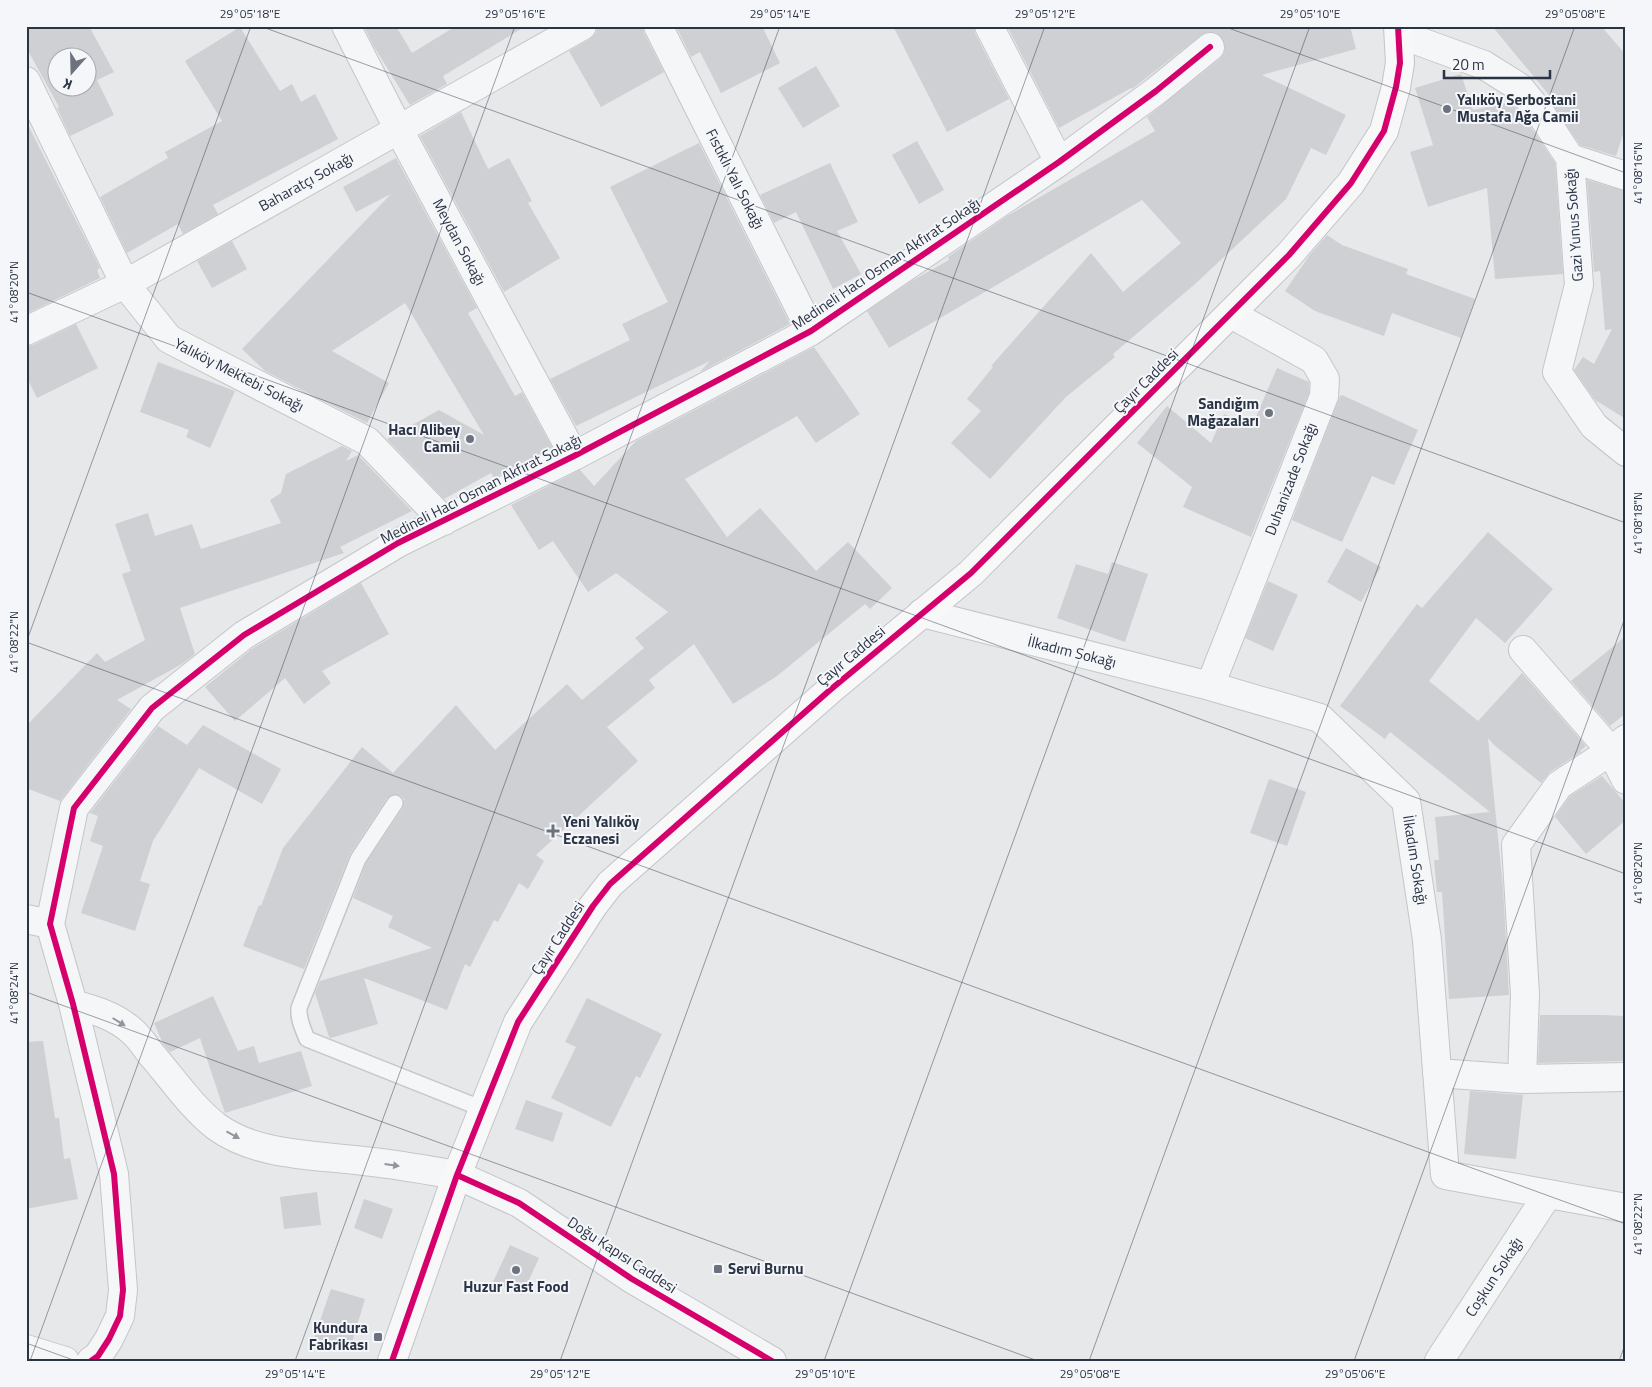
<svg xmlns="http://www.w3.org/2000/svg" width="1652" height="1387" font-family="'Titillium Web',sans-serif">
<rect width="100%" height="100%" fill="#e6e8ea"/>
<!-- building -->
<path fill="#ced0d3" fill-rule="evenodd" d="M 26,26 L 89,26 L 114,72 L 97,80 L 114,115 L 70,136 L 57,108 L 59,107 L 26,47 ZM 58,58 L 88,58 L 88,88 L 58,88 Z
M 364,26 L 396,26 L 412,53 L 456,26 L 526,26 L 443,76 L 447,84 L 410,105 L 373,45 Z
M 598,26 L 643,26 L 644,33 L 664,72 L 601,107 L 569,51 L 590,39 L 596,33 Z
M 676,26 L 762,26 L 780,63 L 721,93 L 700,52 L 691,57 Z
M 893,26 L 974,26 L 975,33 L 1009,99 L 947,132 Z
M 1007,26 L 1350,26 L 1356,49 L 1262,75 L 1346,115 L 1326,155 L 1311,148 L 1286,199 L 1195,284 L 1113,354 L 1115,357 L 1066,397 L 990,479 L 951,443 L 981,411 L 967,399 L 993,367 L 991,366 L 1091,253 L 1123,292 L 1181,243 L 1142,200 L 889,348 L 867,311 L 910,282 L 949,260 L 948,257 L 1007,216 L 1155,131 L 1147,117 L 1220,59 L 1224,53 L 1225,45 L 1222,38 L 1216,33 L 1208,32 L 1201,35 L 1132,89 L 1131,88 L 1059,128 Z
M 1492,26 L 1601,26 L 1626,55 L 1626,125 L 1616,156 L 1580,145 L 1546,96 L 1549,95 Z
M 240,27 L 280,91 L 292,84 L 301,102 L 315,94 L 338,139 L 213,205 L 218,214 L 183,234 L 178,224 L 127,253 L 100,197 L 168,158 L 165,152 L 222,121 L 185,61 Z
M 816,66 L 840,106 L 803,128 L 778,88 Z
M 1461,74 L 1473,110 L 1511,102 L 1528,123 L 1555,163 L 1563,274 L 1495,279 L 1487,188 L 1428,207 L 1410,152 L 1433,145 L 1415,88 Z
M 461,112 L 488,169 L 509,158 L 532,201 L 528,203 L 560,258 L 504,292 L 420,136 Z
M 26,121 L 100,268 L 97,270 L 100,278 L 26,314 Z
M 917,141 L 944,190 L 919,204 L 892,155 Z
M 699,143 L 790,324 L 700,372 L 710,361 L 576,426 L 550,379 L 630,340 L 622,324 L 668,302 L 610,187 Z
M 396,158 L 477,308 L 468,313 L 515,396 L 522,392 L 553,449 L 494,478 L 491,473 L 444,499 L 387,439 L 439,410 L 484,435 L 405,303 L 332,351 L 389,383 L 367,423 L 265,371 L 242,349 L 391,194 L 356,212 L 343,187 Z
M 830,163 L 858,222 L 837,231 L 861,274 L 833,289 L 796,212 L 774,223 L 760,195 Z
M 1587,180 L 1626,191 L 1626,419 L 1595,400 L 1574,370 L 1583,357 L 1594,364 L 1612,329 L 1605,330 L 1600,271 L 1594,272 Z
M 1327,235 L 1342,245 L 1408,269 L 1406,274 L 1475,299 L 1461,338 L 1392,313 L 1384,336 L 1315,311 L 1285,291 L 1309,256 Z
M 232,241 L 247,269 L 212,288 L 197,261 Z
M 76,324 L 98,368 L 37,398 L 26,376 L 26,346 L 33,345 Z
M 814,347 L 860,414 L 816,443 L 797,416 L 685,479 L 727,537 L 760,508 L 816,571 L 848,542 L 892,588 L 870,609 L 865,604 L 777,676 L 733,704 L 694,644 L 649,680 L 655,688 L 607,727 L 638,761 L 536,855 L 544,861 L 528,889 L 519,883 L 498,922 L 494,920 L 470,967 L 465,964 L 447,1010 L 364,978 L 378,1024 L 331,1038 L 329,1037 L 315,993 L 320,981 L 432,948 L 388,927 L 393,916 L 353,898 L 366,863 L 403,808 L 404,799 L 401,796 L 395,794 L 387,798 L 350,854 L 304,969 L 243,946 L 259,905 L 261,906 L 283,848 L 362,747 L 393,773 L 456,705 L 495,750 L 567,684 L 582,700 L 644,648 L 635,638 L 668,612 L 616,573 L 588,592 L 553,541 L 539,550 L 511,505 L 580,470 L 594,486 L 636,441 Z
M 158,362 L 235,391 L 210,448 L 186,437 L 189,430 L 140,412 Z
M 1277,368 L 1309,382 L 1309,393 L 1251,537 L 1183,507 L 1192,487 L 1137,443 L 1167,406 L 1211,443 L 1224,414 L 1252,426 Z
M 1342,395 L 1418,430 L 1394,485 L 1372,476 L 1342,542 L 1292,520 L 1340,396 Z
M 342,446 L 352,451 L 346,461 L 358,455 L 412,511 L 340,547 L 344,553 L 180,608 L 195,654 L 182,664 L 117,700 L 131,709 L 60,801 L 26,788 L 26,726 L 97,653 L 105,662 L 145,640 L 122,574 L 131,571 L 115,524 L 148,513 L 155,536 L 192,524 L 201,549 L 281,523 L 270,500 L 281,493 L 286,474 Z
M 1488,532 L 1553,589 L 1505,643 L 1476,618 L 1429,681 L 1478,721 L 1522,673 L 1586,746 L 1580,751 L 1581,752 L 1550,772 L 1541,783 L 1494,745 L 1488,738 L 1503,887 L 1509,995 L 1449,999 L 1442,892 L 1437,892 L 1434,860 L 1439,860 L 1435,817 L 1490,812 L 1390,732 L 1385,739 L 1340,706 L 1417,604 L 1422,608 Z
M 1346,548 L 1381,567 L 1361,602 L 1327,582 Z
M 1112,562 L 1148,574 L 1125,642 L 1057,618 L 1076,564 L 1108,574 Z
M 1268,581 L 1298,595 L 1273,651 L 1245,638 Z
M 361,583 L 389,634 L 322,671 L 331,683 L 304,704 L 285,678 L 235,721 L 205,687 L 253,648 Z
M 1626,636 L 1626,713 L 1610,726 L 1571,681 Z
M 203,725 L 281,769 L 262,804 L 199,768 L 153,841 L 140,881 L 150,884 L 135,931 L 81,913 L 103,846 L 90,841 L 98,816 L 90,813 L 158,726 L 187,745 Z
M 1602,776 L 1626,804 L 1626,820 L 1586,854 L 1555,817 L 1570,796 Z
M 1269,779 L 1306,792 L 1287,846 L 1250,833 Z
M 213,996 L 238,1051 L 254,1046 L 259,1063 L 301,1051 L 312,1086 L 225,1113 L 200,1038 L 170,1052 L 163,1044 L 154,1023 Z
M 587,998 L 662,1034 L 640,1078 L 636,1076 L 611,1127 L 551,1098 L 576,1047 L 565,1042 Z
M 1540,1015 L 1602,1015 L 1626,1016 L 1626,1061 L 1538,1063 Z
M 43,1041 L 55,1118 L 59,1118 L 64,1159 L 70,1158 L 78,1199 L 26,1209 L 26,1042 Z
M 1470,1091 L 1523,1095 L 1516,1159 L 1464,1154 Z
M 526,1100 L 563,1113 L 553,1142 L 515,1129 Z
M 317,1192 L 321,1225 L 284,1229 L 280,1197 Z
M 364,1199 L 393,1209 L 382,1239 L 354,1228 Z
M 510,1245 L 539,1258 L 522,1295 L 493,1282 Z
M 331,1289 L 365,1299 L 350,1349 L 314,1338 Z"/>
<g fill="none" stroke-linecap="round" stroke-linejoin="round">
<!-- service casing -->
<g stroke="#c4c6c8" stroke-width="18">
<path id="service" d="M 395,803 L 358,859 L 299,1008 C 298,1019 303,1029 307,1039 L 483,1109"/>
</g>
<!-- minor casing -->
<g stroke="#c4c6c8" stroke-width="30">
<path id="minor" d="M 346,26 L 399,130 L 574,456
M 658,26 L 811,331
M 989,26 L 1059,162
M 1399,34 L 1484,65 L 1519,87 L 1541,114 L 1570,158 L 1579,285 L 1557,372 L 1594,426 L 1626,452
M 26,81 L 125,284 L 169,339 L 367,441 L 444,521
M 1570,158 L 1626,176
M 26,331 L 125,284 L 582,26
M 922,613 L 1210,686 L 1320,718 L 1406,801 L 1427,940 L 1445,1175 L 1626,1208
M 1523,650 L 1611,751 L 1626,780
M 1210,686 L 1324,396 L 1325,379 L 1314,360 L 1231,314
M 26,919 L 50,924
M 73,1004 C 95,1010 115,1016 132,1031 C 139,1037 145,1046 151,1054 C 172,1078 191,1107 217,1127 C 257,1156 316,1155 364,1161 C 395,1164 426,1170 457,1175
M 1437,1073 L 1522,1079 L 1626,1077
M 1522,1079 L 1525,994 L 1516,845 L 1559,785 L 1611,751 L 1626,739
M 26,1349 L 65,1361
M 91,1361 L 98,1356 L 109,1339 L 120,1316 L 123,1290 L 114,1174 L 73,1004 L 50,924 L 74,808 L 152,708 L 244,635 L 398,543 L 574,456 L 811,331 L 1059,162 L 1156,91 L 1210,47
M 1439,1361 L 1548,1194"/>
</g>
<!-- tertiary casing -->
<g stroke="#c4c6c8" stroke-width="30">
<path id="tertiary" d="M 457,1175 L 519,1203 L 632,1279 L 772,1361"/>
</g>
<!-- primary casing -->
<g stroke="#c2c5c8" stroke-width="30">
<path id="primary" d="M 392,1361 L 457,1175 L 518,1022 L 593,906 L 610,884 L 830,690 L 971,573 L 1289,255 L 1351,183 L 1384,131 L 1396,87 L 1400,63 L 1398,26"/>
</g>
<!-- service -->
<use href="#service" stroke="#f5f6f7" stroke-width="15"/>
<!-- minor -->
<use href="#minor" stroke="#f5f6f7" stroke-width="28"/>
<!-- tertiary -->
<use href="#tertiary" stroke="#f5f6f7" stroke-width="28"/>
<!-- primary -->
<use href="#primary" stroke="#f8f8f8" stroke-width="28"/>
<!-- cycleway casing -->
<g stroke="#f4f6f9" stroke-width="9">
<path id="cycleway" d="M 457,1175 L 519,1203 L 632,1279 L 772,1361
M 91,1361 L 98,1356 L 109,1339 L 120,1316 L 123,1290 L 114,1174 L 73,1004 L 50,924 L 74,808 L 152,708 L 244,635 L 398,543 L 574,456 L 811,331 L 1059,162 L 1156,91 L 1210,47
M 392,1361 L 457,1175 L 518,1022 L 593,906 L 610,884 L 830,690 L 971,573 L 1289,255 L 1351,183 L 1384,131 L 1396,87 L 1400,63 L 1398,26"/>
</g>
<!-- cycleway -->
<use href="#cycleway" stroke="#d6006c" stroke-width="6"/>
</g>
<!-- one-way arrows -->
<defs><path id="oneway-solid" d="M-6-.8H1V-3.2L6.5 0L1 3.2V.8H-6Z" transform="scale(1.25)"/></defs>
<g fill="#90959e">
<use href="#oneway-solid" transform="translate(119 1022) rotate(32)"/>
<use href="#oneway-solid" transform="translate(233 1135) rotate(29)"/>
<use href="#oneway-solid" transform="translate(392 1165) rotate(8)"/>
</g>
<!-- ticks -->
<path fill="none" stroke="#2b3445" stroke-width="1" stroke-opacity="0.45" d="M 260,26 L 1626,523M 1223,26 L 1626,173M 26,292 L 1626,874M 26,642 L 1626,1224M 26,643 L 251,26M 26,992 L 1038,1361M 26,1343 L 76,1361M 30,1361 L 515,26M 295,1361 L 780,26M 560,1361 L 1045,26M 824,1361 L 1310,26M 1089,1361 L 1575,26M 1354,1361 L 1626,615M 1619,1361 L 1626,1342"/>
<!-- markers -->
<g fill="#6c737f" stroke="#f4f6f9" stroke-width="2">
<circle cx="1447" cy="109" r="5"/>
<circle cx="1269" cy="413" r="5"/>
<circle cx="470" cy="439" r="5"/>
<path d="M550.5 823.5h5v5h5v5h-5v5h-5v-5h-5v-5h5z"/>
<rect x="713" y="1264" width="10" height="10" rx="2.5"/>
<circle cx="516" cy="1270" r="5"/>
<rect x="373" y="1332" width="10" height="10" rx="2.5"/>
</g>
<g text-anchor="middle" stroke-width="4" stroke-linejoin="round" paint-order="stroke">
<!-- poi labels -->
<g font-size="15" font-weight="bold" fill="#2b3445" stroke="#f4f6f9" text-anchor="start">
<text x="1457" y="105">Yalıköy Serbostani<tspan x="1457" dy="17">Mustafa Ağa Camii</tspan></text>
<text x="1259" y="409" text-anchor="end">Sandığım<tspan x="1259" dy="17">Mağazaları</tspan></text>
<text x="460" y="435" text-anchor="end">Hacı Alibey<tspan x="460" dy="17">Camii</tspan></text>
<text x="563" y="827">Yeni Yalıköy<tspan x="563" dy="17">Eczanesi</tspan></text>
<text x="728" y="1274">Servi Burnu</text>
<text x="516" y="1292" text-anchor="middle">Huzur Fast Food</text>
<text x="368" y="1333" text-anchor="end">Kundura<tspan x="368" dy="17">Fabrikası</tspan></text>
</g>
<!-- street labels -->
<g font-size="15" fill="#2b3445" stroke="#f4f6f9">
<text transform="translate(735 179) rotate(63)" y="5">Fıstıklı Yalı Sokağı</text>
<text transform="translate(306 182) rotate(-29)" y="5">Baharatçı Sokağı</text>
<text transform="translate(1574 225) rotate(-94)" y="5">Gazi Yunus Sokağı</text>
<text transform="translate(459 242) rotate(62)" y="5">Meydan Sokağı</text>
<text transform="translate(886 264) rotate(-34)" y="5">Medineli Hacı Osman Akfırat Sokağı</text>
<text transform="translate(239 375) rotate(27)" y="5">Yalıköy Mektebi Sokağı</text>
<text transform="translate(1146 381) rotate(-45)" y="5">Çayır Caddesi</text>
<text transform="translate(1291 479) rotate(-69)" y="5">Duhanizade Sokağı</text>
<text transform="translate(481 489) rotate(-27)" y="5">Medineli Hacı Osman Akfırat Sokağı</text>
<text transform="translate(1072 652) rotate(14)" y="5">İlkadım Sokağı</text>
<text transform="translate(851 656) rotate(-40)" y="5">Çayır Caddesi</text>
<text transform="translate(1415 860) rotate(81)" y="5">İlkadım Sokağı</text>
<text transform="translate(558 938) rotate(-57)" y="5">Çayır Caddesi</text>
<text transform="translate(622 1255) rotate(33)" y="5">Doğu Kapısı Caddesi</text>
<text transform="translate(1494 1277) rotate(-57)" y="5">Coşkun Sokağı</text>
</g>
</g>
<!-- border -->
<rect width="1652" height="1387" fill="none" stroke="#f4f6f9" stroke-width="55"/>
<!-- north arrow -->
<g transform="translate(72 72) rotate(200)"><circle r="24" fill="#f4f6f9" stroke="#a4a8b1"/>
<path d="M0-4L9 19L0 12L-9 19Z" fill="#6c737f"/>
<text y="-8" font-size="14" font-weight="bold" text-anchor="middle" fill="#2b3445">K</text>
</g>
<!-- scale -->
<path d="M1444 70v8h106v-8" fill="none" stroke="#2b3445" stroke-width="2.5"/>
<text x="1452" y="70" font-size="15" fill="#2b3445" stroke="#f4f6f9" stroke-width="4" paint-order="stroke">20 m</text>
<rect x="28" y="28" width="1596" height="1332" fill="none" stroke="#2b3445" stroke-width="2"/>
<g font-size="12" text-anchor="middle" fill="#2b3445">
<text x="250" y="18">29°05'18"E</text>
<text x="515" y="18">29°05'16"E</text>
<text x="780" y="18">29°05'14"E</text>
<text x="1045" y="18">29°05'12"E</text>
<text x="1310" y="18">29°05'10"E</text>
<text x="1575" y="18">29°05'08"E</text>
<text transform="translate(1638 173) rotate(-90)" y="4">41°08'16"N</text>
<text transform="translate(14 292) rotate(-90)" y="4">41°08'20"N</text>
<text transform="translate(1638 523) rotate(-90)" y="4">41°08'18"N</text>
<text transform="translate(14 642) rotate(-90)" y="4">41°08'22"N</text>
<text transform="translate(1638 873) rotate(-90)" y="4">41°08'20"N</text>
<text transform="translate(14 993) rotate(-90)" y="4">41°08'24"N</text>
<text transform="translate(1638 1224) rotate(-90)" y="4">41°08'22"N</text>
<text x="295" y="1378">29°05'14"E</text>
<text x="560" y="1378">29°05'12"E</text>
<text x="825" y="1378">29°05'10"E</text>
<text x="1090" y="1378">29°05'08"E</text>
<text x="1355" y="1378">29°05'06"E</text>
</g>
</svg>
